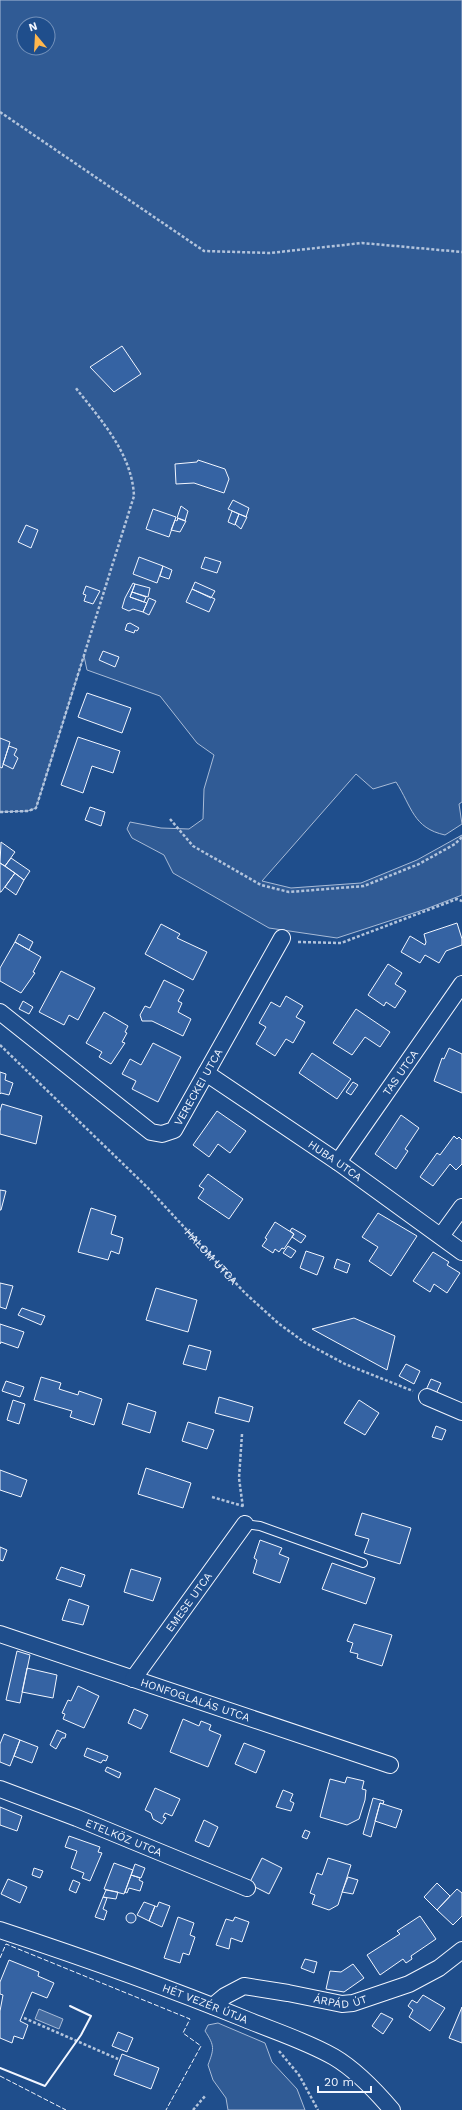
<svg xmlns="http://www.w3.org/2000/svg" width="462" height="2110" font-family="'Work Sans',sans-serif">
<rect width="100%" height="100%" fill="#1f4e8c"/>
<!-- green -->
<path fill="#305b95" stroke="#a8bbd7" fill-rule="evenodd" d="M 0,0 L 462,0 L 462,802 L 459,804 L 462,824 L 445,835 C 413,828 412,807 396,782 L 373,789 L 356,774 L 262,881 L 291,888 L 361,883 L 417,860 L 462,835 L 462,895 L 426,909 L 337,938 L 269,928 L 173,873 L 164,855 L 132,838 L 127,829 L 130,822 L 161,828 L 189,829 L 203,819 L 204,789 L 214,755 L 197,743 L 160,696 L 87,670 L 84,656 L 36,808 L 28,811 L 0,812 ZM 24,24 L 48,24 L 48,48 L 24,48 Z
M 218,2023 L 265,2043 L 272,2062 L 297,2089 L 305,2110 L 228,2110 L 226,2098 L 213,2080 L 208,2065 C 214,2049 215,2046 205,2031 L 208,2025 Z"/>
<!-- water -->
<path fill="#446ba0" stroke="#a8bbd7" d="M 39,2009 L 63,2019 L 59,2029 L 35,2019 Z"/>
<!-- building -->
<path fill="#3563a3" stroke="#f2f6ff" d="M 122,346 L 141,374 L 114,392 L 90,367 Z
M 198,460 L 225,469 L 229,479 L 224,493 L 194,483 L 176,484 L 175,464 L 197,462 Z
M 233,500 L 249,508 L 246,517 L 228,509 Z
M 181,506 L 188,511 L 185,521 L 177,518 Z
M 153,509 L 176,517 L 169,537 L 146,529 Z
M 232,511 L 239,514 L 235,525 L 228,522 Z
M 239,514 L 247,517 L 241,529 L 235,524 Z
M 178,518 L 186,521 L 180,532 L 171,530 L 175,520 L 177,521 Z
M 26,525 L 38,530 L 31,548 L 18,542 Z
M 139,557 L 163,566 L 157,583 L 133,574 Z
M 205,557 L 221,562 L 217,573 L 201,568 Z
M 163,566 L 172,570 L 169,579 L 160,576 Z
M 195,582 L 215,591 L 211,598 L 192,589 Z
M 133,583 L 135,584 L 130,597 L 147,603 L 143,612 L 133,609 L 129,611 L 122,608 L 125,598 Z
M 135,584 L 150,588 L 148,597 L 132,592 Z
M 86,586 L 100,591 L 93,604 L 84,601 L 86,595 L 83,594 Z
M 192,589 L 215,599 L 209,612 L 186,602 Z
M 132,592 L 146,597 L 144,602 L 130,597 Z
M 149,598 L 156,601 L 149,615 L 143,612 Z
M 130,623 L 139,628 L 137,631 L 135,630 L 134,633 L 125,630 L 127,624 Z
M 103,651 L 119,657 L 115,667 L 99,660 Z
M 87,693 L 131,708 L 122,733 L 78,717 Z
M 78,737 L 120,751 L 113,773 L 92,766 L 83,793 L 61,785 Z
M 0,738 L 10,742 L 2,768 L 0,767 Z
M 9,746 L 17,749 L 14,755 L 18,758 L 13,769 L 3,764 Z
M 90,807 L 105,812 L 101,826 L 85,820 Z
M 1,842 L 15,852 L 5,866 L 0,863 Z
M 11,858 L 30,871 L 24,880 L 5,866 Z
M 0,863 L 15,873 L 1,892 L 0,892 Z
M 15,873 L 24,880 L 16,895 L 5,887 Z
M 457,923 L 462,939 L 462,945 L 446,951 L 439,963 L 425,955 L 420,963 L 401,952 L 410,936 L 425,945 L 426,942 L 424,934 Z
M 161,924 L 180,934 L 177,938 L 207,952 L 193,980 L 145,954 Z
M 19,934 L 33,942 L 29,950 L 15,942 Z
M 15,942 L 41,957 L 33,972 L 35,973 L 21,993 L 0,981 L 0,968 Z
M 388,964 L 402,973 L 395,984 L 406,991 L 395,1008 L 386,1002 L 384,1006 L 368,995 Z
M 61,971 L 95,988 L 78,1020 L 69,1015 L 64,1025 L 39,1012 Z
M 164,980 L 184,990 L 178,1001 L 182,1003 L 178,1012 L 191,1019 L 183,1036 L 152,1021 L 142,1021 L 140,1015 L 145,1006 L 150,1008 Z
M 286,996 L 303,1006 L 296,1017 L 305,1022 L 293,1043 L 286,1039 L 275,1056 L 256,1044 L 266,1027 L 259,1023 L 271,1002 L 280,1007 Z
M 23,1001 L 33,1007 L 29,1014 L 19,1009 Z
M 356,1009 L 390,1032 L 380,1047 L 365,1037 L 352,1055 L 333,1043 Z
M 104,1012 L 128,1026 L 125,1032 L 127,1033 L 122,1042 L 125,1043 L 111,1064 L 99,1057 L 102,1052 L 86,1043 Z
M 153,1043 L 181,1057 L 158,1102 L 132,1089 L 136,1081 L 122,1074 L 130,1059 L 141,1065 Z
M 449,1048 L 462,1054 L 462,1093 L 434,1081 L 442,1058 L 444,1059 Z
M 312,1053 L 351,1079 L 337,1099 L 299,1073 Z
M 0,1072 L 6,1074 L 5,1080 L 13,1083 L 9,1095 L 1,1093 L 0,1094 Z
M 353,1082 L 358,1085 L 351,1095 L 346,1092 Z
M 2,1104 L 42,1116 L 36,1144 L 0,1134 L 0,1111 Z
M 217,1111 L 246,1131 L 230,1153 L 218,1144 L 209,1157 L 193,1145 Z
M 401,1115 L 419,1128 L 405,1149 L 408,1151 L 396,1169 L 375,1154 Z
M 454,1136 L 457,1139 L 459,1137 L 462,1140 L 462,1164 L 456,1170 L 450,1164 L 433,1186 L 420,1177 L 437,1153 L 440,1155 Z
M 208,1174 L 243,1199 L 229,1219 L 198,1198 L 204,1189 L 199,1186 Z
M 0,1190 L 6,1191 L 1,1210 L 0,1210 Z
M 91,1208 L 116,1216 L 111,1234 L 123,1238 L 119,1254 L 111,1251 L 108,1260 L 78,1252 Z
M 378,1213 L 417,1236 L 391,1276 L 369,1261 L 378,1247 L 362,1237 Z
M 275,1222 L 294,1234 L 284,1249 L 282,1248 L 279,1252 L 275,1249 L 273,1253 L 262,1246 L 267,1239 L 265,1238 Z
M 292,1228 L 306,1236 L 301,1243 L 292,1237 L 294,1234 L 290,1231 Z
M 288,1246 L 296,1251 L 291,1258 L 283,1253 Z
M 306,1251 L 324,1257 L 317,1275 L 300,1268 Z
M 433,1252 L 449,1262 L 447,1265 L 460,1273 L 447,1293 L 434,1284 L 430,1292 L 413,1281 Z
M 337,1259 L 350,1264 L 347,1273 L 334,1268 Z
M 0,1283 L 13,1286 L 6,1309 L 0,1307 Z
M 156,1288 L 197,1300 L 188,1332 L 146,1320 Z
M 22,1308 L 45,1316 L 41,1325 L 18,1315 Z
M 354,1318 L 395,1336 L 387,1370 L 312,1329 Z
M 0,1324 L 24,1332 L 18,1348 L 1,1342 L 0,1344 Z
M 189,1345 L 211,1351 L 206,1370 L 183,1364 Z
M 406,1364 L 420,1371 L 414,1384 L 399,1376 Z
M 41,1377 L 61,1383 L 59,1389 L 78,1395 L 79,1391 L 102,1399 L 94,1425 L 70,1417 L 72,1411 L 34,1400 Z
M 431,1379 L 441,1383 L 436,1394 L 426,1390 Z
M 6,1381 L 24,1387 L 20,1397 L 2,1391 Z
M 219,1397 L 253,1407 L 249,1422 L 215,1413 Z
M 13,1400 L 25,1404 L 19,1424 L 7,1420 Z
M 359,1400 L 379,1413 L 365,1435 L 344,1423 Z
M 128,1403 L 156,1412 L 150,1433 L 122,1424 Z
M 188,1422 L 214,1430 L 207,1449 L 182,1441 Z
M 436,1426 L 446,1430 L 442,1440 L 432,1437 Z
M 146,1468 L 191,1483 L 183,1508 L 138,1494 Z
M 0,1470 L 27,1480 L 21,1497 L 0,1490 Z
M 362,1513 L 411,1528 L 400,1564 L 364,1553 L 369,1539 L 355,1535 Z
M 260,1540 L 282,1548 L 279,1554 L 289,1558 L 280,1583 L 253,1573 L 257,1560 L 254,1558 Z
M 0,1547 L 7,1550 L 3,1561 L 0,1560 Z
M 332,1563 L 375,1578 L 366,1604 L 322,1589 Z
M 61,1567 L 85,1575 L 81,1587 L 56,1579 Z
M 131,1569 L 161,1578 L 153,1601 L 124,1592 Z
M 69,1599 L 89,1606 L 83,1625 L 62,1620 Z
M 354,1624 L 392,1635 L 382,1666 L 357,1658 L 358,1654 L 350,1652 L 353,1643 L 347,1641 Z
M 17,1651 L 30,1655 L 20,1703 L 6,1700 Z
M 27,1668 L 57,1675 L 53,1698 L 22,1692 Z
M 78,1686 L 99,1696 L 84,1728 L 63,1719 L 65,1714 L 62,1713 L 68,1700 L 71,1701 Z
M 134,1709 L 148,1715 L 141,1729 L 128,1723 Z
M 183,1719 L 199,1726 L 201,1721 L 211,1725 L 209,1730 L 221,1735 L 208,1767 L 170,1752 Z
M 57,1730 L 66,1734 L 65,1738 L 62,1738 L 56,1749 L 50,1745 Z
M 4,1734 L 20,1740 L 10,1766 L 0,1762 L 0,1744 Z
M 20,1740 L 38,1747 L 32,1763 L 14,1756 Z
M 244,1743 L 265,1751 L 256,1773 L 235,1764 Z
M 87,1748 L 108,1756 L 106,1761 L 103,1760 L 101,1763 L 84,1756 Z
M 107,1767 L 121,1773 L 119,1778 L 105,1771 Z
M 347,1777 L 364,1781 L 362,1789 L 366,1790 L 365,1800 L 359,1819 L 347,1825 L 320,1817 L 330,1779 L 345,1783 Z
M 155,1788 L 180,1799 L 172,1816 L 165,1813 L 163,1817 L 166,1818 L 162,1824 L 153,1819 L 151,1813 L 145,1810 Z
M 283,1790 L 293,1794 L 290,1801 L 294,1803 L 291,1811 L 276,1807 Z
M 373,1798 L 384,1801 L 383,1804 L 380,1803 L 371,1837 L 363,1834 Z
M 380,1803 L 402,1810 L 396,1828 L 375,1821 Z
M 0,1807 L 22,1816 L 17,1831 L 0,1825 Z
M 204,1820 L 218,1827 L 209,1847 L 195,1841 Z
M 305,1830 L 310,1832 L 307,1839 L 302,1837 Z
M 69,1836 L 100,1847 L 98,1852 L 102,1853 L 90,1881 L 82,1878 L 84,1873 L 71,1868 L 77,1851 L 65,1847 Z
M 262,1858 L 282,1868 L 269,1894 L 249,1884 Z
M 328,1858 L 351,1865 L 338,1905 L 329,1910 L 312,1904 L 315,1895 L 310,1893 L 317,1873 L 322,1875 Z
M 114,1863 L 133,1870 L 124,1894 L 104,1889 Z
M 135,1864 L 145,1868 L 141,1878 L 131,1875 Z
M 34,1868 L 43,1871 L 40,1878 L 32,1875 Z
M 131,1875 L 140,1878 L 139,1880 L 143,1882 L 140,1891 L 129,1888 L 127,1893 L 125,1892 Z
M 348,1877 L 358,1880 L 353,1894 L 342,1892 Z
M 8,1879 L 27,1887 L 20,1903 L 1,1894 Z
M 73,1880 L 80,1883 L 76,1893 L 69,1890 Z
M 437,1883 L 450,1896 L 437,1910 L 424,1897 Z
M 457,1889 L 462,1893 L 462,1916 L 453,1925 L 437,1910 Z
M 106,1890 L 118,1892 L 116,1899 L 103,1897 Z
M 103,1897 L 107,1898 L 103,1909 L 107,1911 L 104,1920 L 95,1917 Z
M 144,1902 L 155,1906 L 149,1921 L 137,1915 Z
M 159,1902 L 170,1906 L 162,1927 L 149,1921 L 155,1906 L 157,1907 Z
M126 1918a5 5 0 1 1 10 0a5 5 0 1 1-10 0Z
M 420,1916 L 436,1939 L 411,1956 L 412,1959 L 406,1963 L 403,1959 L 380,1975 L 367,1955 L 400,1934 L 397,1931 Z
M 178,1917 L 194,1923 L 190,1935 L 195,1937 L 189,1955 L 183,1953 L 180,1963 L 164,1958 Z
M 235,1917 L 249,1922 L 242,1942 L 231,1938 L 229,1949 L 216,1945 L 226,1919 L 233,1921 Z
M 305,1959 L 317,1962 L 314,1973 L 301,1968 Z
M 9,1960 L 39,1972 L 38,1976 L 54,1983 L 47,1998 L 32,1992 L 20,2021 L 28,2025 L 23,2039 L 14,2036 L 12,2043 L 0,2038 L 0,2011 L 3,1995 L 0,1994 L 0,1982 Z
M 353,1964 L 364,1978 L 344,1992 L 326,1989 L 330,1971 L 341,1972 Z
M 423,1995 L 445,2008 L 430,2031 L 409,2017 L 413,2010 L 408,2006 L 412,2000 L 417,2003 Z
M 462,2007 L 462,2043 L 449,2038 Z
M 381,2013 L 393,2019 L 383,2034 L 372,2026 Z
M 118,2032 L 133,2038 L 127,2052 L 112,2046 Z
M 122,2054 L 159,2068 L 151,2089 L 114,2075 Z"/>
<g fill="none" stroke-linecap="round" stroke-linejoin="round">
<!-- service casing -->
<g stroke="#f2f6ff" stroke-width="10">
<path id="service" d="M 245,1524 L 260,1526 L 363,1563"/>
</g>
<!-- minor casing -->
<g stroke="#f2f6ff" stroke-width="18">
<g id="minor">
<path id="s2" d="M 0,1012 L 151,1132 L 162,1134 L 174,1130 L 282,938"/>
<path id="s3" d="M 206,1073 L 338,1162 L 462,1252"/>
<path id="s4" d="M 338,1162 L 462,984"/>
<path d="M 441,1236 L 462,1207"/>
<path d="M 427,1397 L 462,1412"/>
<path id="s5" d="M 0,1634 L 390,1765"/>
<path id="s6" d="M 133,1679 L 245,1524"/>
<path id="s7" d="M 0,1789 L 77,1818 L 247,1888"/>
<path id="s8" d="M 0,1930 C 82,1957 164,1986 245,2019 C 274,2031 306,2041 334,2057 C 356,2070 375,2090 392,2110"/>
<path id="s9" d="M 213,2006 L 225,1996 L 244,1986 L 288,1993 L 342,2004 L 353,2003 L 409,1984 L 439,1968 L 462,1950"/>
</g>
</g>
<!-- path -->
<g stroke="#b3c4dc" stroke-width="2.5" stroke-dasharray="3 2" stroke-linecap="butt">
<path d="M 0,112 L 204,251 L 270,253 L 362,243 L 462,252"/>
<path d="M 0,812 L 28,811 L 36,808 L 134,496 C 132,453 100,419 75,387"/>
<path d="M 170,819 L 193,846 L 261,885 L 289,892 L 364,886 L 419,864 L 455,844 L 462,837"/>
<path d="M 298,942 L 341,943 L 457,899 L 462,901"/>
<path id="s1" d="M 0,1045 L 147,1187 L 245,1293 L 278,1323 L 304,1342 L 345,1364 L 413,1391"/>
<path d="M 242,1434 L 239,1478 L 243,1508"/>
<path d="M 212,1497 L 243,1506"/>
<path d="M 24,2018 L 118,2059"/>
<path d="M 279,2051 L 299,2075 L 318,2110"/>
<path d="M 193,2110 L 206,2095"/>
</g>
<!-- service -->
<use href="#service" stroke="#1f4e8c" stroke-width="8"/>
<!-- minor -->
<use href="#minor" stroke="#1f4e8c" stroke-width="16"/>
<!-- fence -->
<path stroke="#f2f6ff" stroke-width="1" stroke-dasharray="5 2" stroke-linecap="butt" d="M 0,1958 L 6,1944 L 190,2019 L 183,2033 L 201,2046 L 166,2110
M 0,2076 L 66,2110"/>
<!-- wall -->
<path stroke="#f2f6ff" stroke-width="2" d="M 0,2068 L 45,2086 L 81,2035 L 91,2016 L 70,2006"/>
</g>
<g text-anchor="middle" stroke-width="3" stroke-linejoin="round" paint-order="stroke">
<!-- street labels -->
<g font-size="11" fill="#f2f6ff" stroke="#1f4e8c">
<text dy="4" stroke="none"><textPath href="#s4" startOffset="109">TAS UTCA</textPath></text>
<text dy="4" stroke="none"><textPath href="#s2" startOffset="266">VERECKEI UTCA</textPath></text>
<text dy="4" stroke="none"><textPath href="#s3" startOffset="156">HUBA UTCA</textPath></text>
<text dy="4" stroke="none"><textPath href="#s1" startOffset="299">HALOM UTCA</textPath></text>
<text dy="4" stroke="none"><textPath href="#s6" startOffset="95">EMESE UTCA</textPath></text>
<text dy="4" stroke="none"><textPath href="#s5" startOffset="206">HONFOGLALÁS UTCA</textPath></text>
<text dy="4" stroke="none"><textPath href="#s7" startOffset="133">ETELKÖZ UTCA</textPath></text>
<text dy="4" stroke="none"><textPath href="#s9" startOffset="135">ÁRPÁD ÚT</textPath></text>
<text dy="4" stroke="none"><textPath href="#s8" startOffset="218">HÉT VEZÉR ÚTJA</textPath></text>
</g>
</g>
<!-- north arrow -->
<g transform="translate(36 36) rotate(342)"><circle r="19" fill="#1f4e8c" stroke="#7391ba"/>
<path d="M0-3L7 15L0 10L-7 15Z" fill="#ffb74d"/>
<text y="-6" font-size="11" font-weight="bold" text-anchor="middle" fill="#f2f6ff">N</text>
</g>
<!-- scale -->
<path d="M318 2086v6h53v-6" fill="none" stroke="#f2f6ff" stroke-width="2"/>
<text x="324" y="2086" font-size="12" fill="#f2f6ff" stroke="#1f4e8c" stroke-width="3" paint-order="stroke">20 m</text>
</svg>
